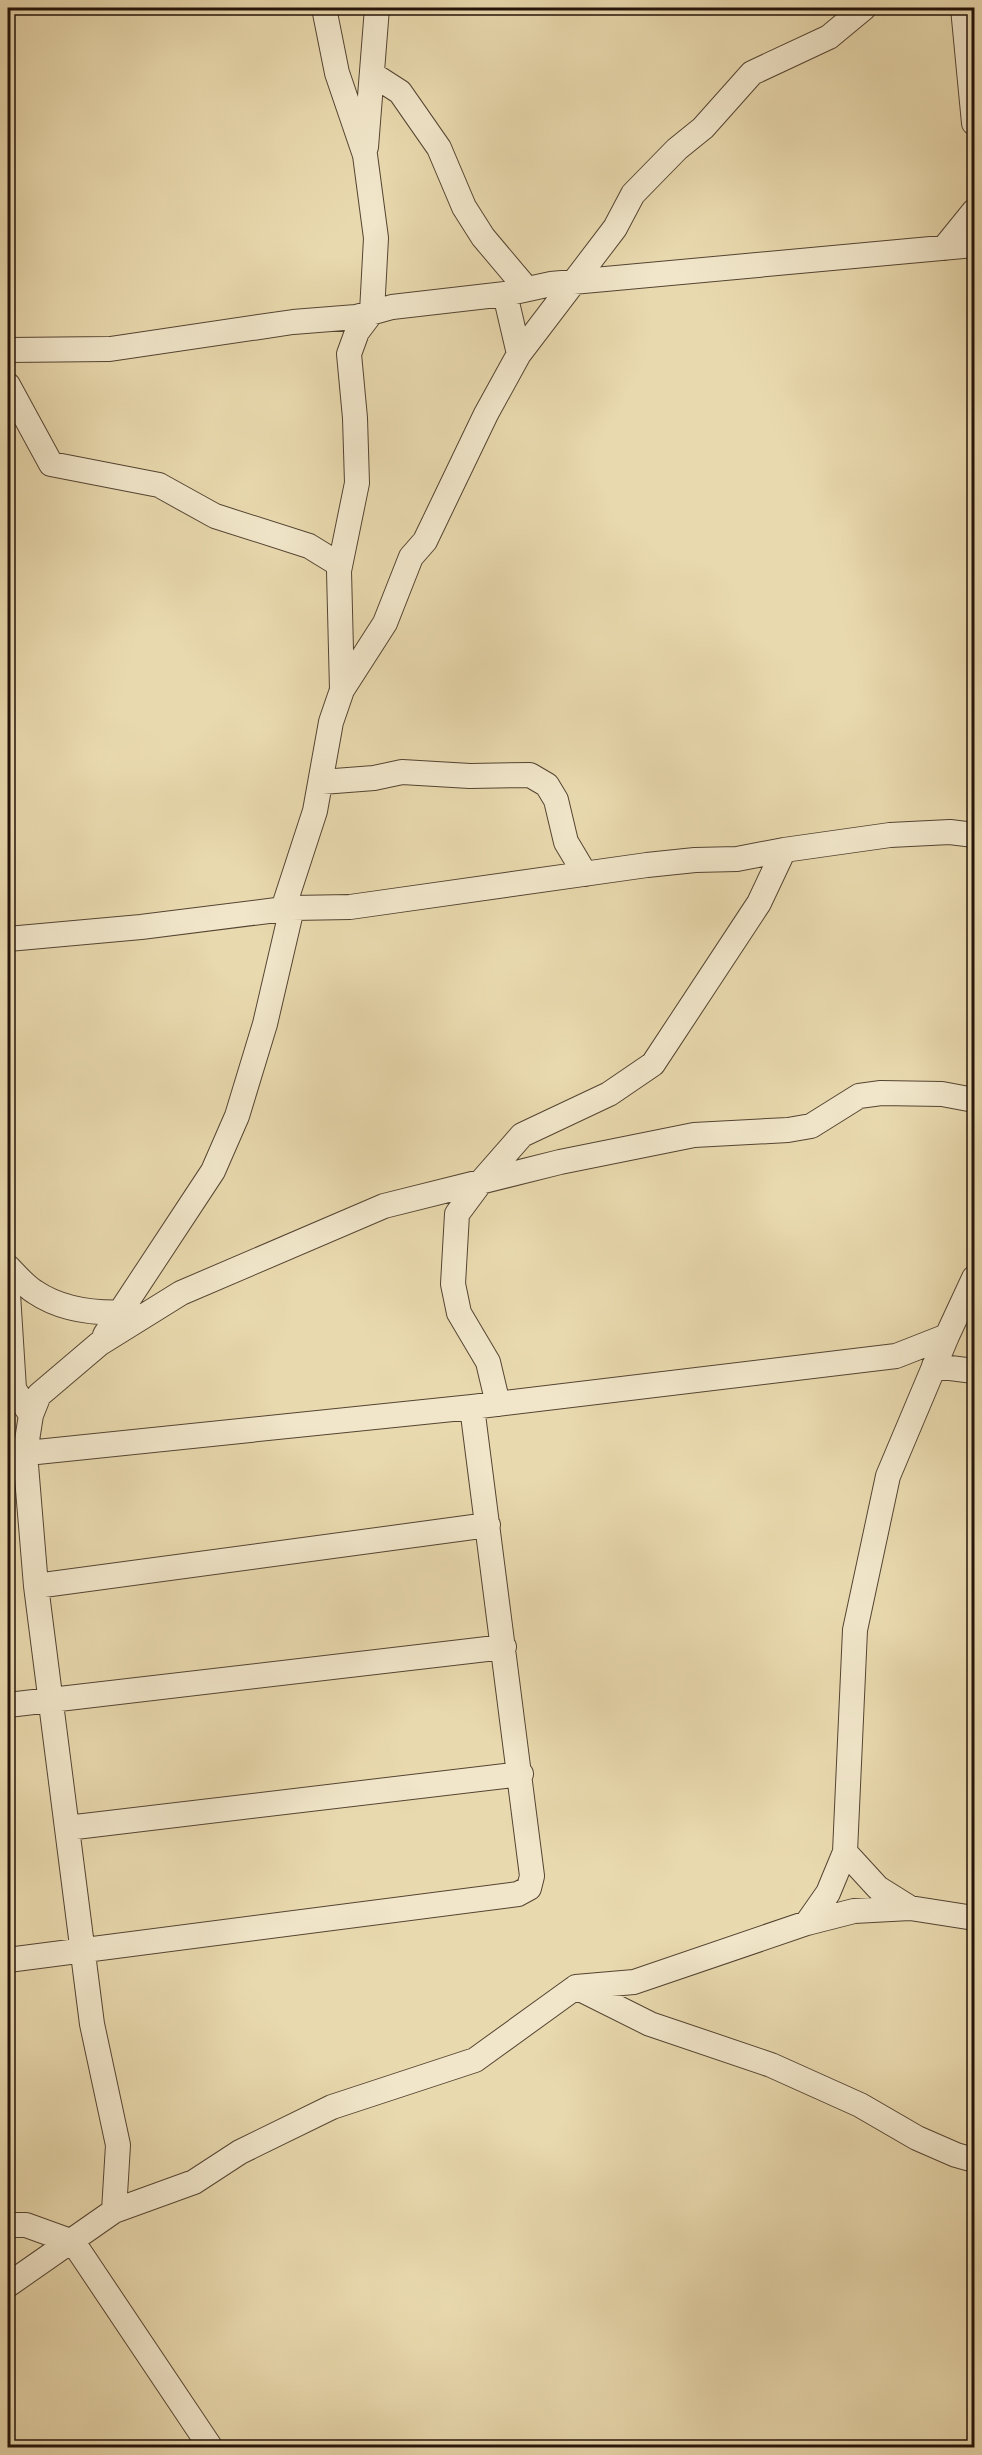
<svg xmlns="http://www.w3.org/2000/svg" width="982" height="2455" font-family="'EB Garamond',serif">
<rect width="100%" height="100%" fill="#e9d9ae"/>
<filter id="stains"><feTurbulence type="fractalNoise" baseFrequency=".00333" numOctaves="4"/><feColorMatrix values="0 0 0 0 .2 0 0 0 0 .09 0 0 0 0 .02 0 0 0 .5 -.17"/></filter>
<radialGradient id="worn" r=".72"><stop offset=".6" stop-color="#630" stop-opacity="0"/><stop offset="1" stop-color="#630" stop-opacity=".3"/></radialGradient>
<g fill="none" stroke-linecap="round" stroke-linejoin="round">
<!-- minor casing -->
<g stroke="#544432" stroke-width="26">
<path id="minor" d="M 963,8 L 974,123
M 372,74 L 400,92 L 439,148 L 464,207 L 483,237 L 526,288
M 366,147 L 377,8
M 944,248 L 974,211
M 505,294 L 519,354
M 8,350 L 110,349 L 293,322 L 356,317 L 392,307 L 505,294 L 551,284 L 974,245
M 8,385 L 51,464 L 159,485 L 215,516 L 309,546 L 340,565
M 342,690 L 385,623 L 411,557 L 425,541 L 486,414 L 519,354 L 615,228 L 633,194 L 677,149 L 703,128 L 752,73 L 829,37 L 864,8
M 322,782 L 374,778 L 402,772 L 470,776 L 530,775 L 547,785 L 556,800 L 566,842 L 585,874
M 283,909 L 315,811 L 331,722 L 342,690 L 339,571 L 357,483 L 355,418 L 349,354 L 357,332 L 372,312 L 376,238 L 365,155 L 337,73 L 324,8
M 8,939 L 141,927 L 292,908 L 350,907 L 647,865 L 695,860 L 737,859 L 784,850 L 890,835 L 950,832 L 974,835
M 8,1267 C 16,1275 25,1286 35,1292 C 63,1311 99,1314 131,1312
M 8,1294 L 14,1389 L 31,1415
M 105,1335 L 213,1171 L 237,1116 L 265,1024 L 292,908
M 934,1366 L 974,1371
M 498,1404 L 488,1362 L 459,1313 L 453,1284 L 457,1214 L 480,1183 L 522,1135 L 609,1094 L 653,1064 L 759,903 L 784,850
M 8,1455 L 472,1407 L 896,1356 L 947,1336 L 974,1278
M 36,1586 L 488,1525
M 8,1705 L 504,1647
M 67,1828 L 521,1774
M 845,1852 L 878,1888 L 910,1908
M 807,1923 L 828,1893 L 845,1852 L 855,1630 L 888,1476 L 947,1336
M 8,1960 L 518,1894 L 529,1888 L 532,1876 L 472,1407
M 576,1987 L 650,2024 L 771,2065 L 860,2105 L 917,2138 L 956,2155 L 974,2160
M 114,2211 L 118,2145 L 92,2024 L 36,1586 L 25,1453 L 31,1415 L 39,1395 L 99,1344 L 181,1293 L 384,1206 L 560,1162 L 694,1135 L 788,1130 L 811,1126 L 859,1096 L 881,1093 L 942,1094 L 974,1100
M 8,2225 L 26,2225 L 73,2242 L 211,2448
M 8,2285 L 114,2211 L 194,2182 L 240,2152 L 332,2107 L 475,2060 L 576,1987 L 634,1982 L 807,1923 L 854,1911 L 910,1908 L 974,1918"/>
</g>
<!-- minor -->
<use href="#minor" stroke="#f1e6ca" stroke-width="24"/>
</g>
<!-- margin -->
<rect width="982" height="2455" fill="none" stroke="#e9d9ae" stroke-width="30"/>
<rect x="9" y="9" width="964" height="2437" fill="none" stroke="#231209" stroke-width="3"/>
<rect x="15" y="15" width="952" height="2425" fill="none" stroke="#231209" stroke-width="1.5"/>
<rect width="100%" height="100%" filter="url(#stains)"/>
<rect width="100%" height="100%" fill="url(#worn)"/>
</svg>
